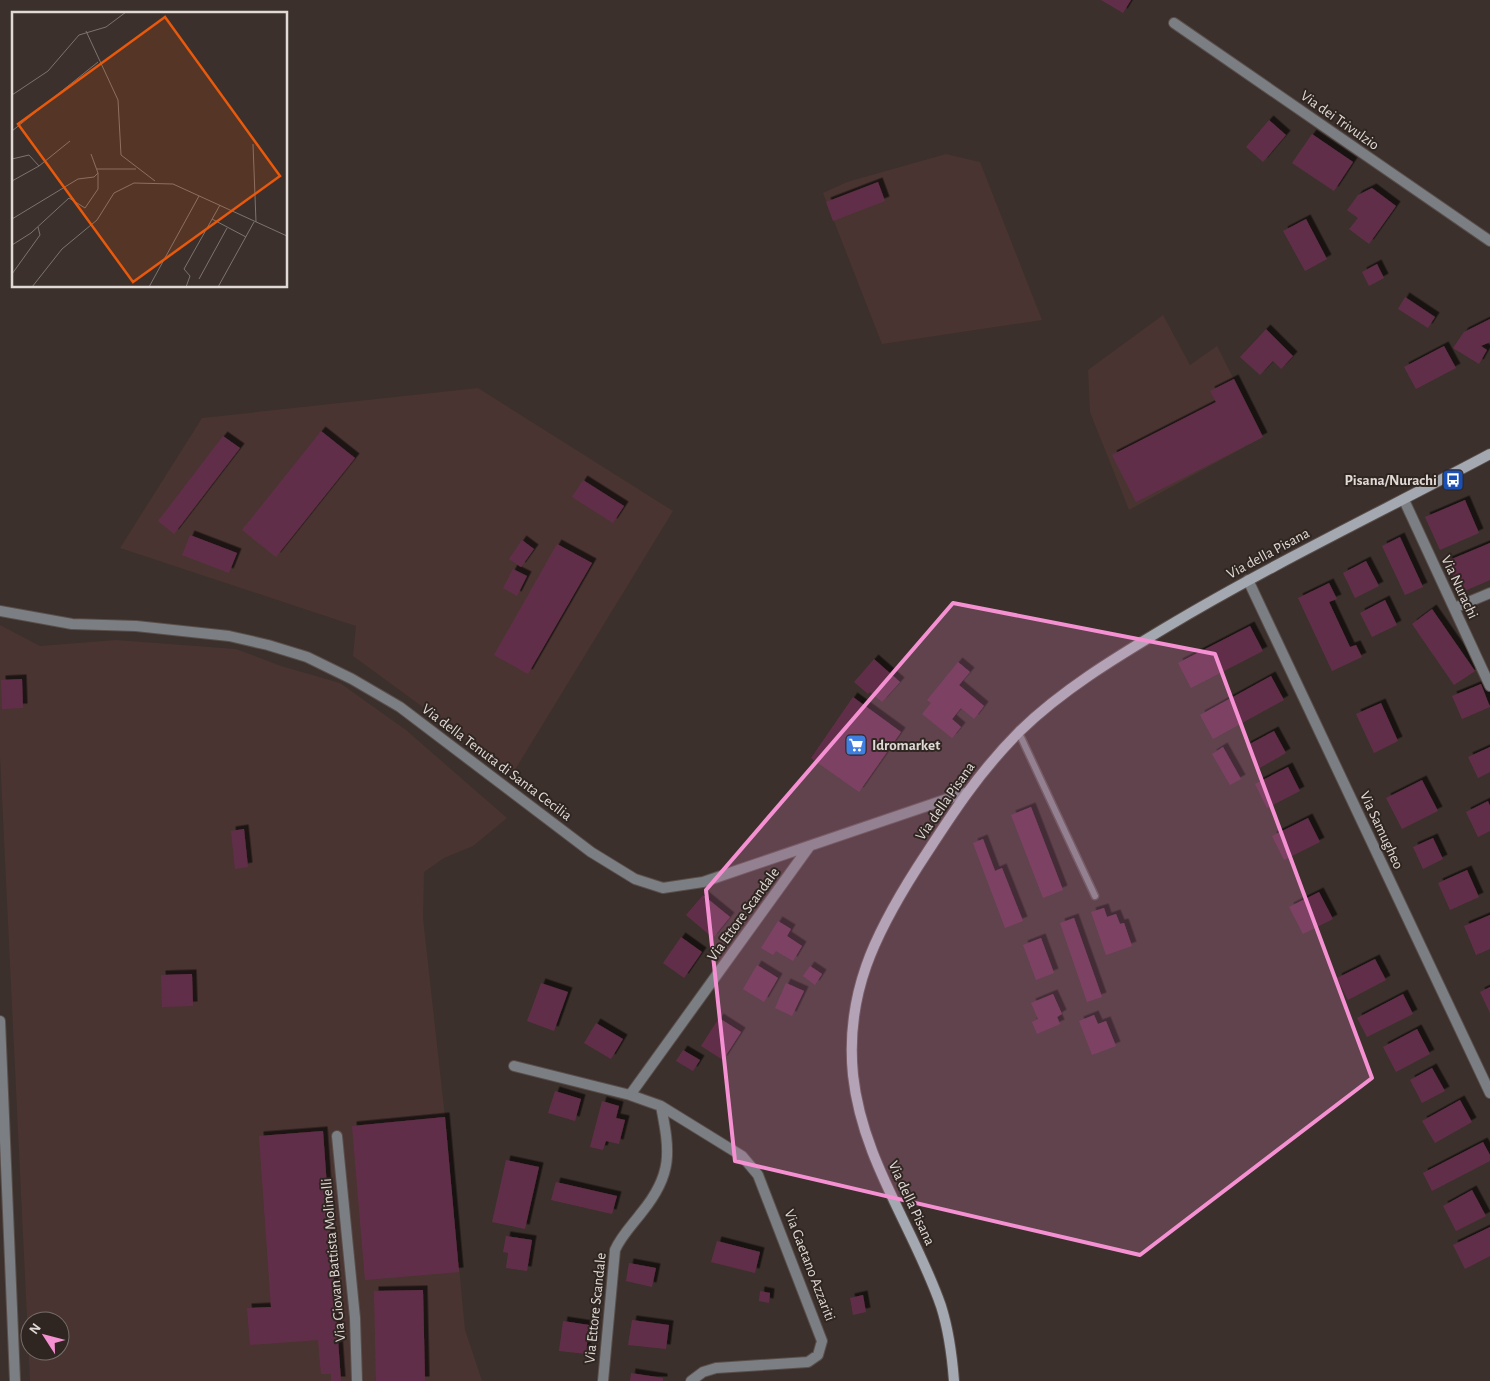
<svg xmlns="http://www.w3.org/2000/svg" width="1490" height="1381" font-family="'Alegreya Sans',sans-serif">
<defs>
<filter id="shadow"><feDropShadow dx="4.5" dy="-4.5" stdDeviation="0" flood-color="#0009"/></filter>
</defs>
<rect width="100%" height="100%" fill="#3b302b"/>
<!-- industrial -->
<path fill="#493431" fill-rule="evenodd" d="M 946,154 L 980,162 L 1042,320 L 882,344 L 823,193 L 847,182 Z
M 1163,315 L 1190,365 L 1217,346 L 1263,437 L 1129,510 L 1090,412 L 1088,370 Z
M 478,388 L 673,511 L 513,773 L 353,656 L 356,626 L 120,548 L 202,418 Z
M 0,625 L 40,646 L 116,640 L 236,649 L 281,666 L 340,683 L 406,730 L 507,818 L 473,846 L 444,858 L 424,872 L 423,918 L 445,1117 L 465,1330 L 482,1381 L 30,1381 L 0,756 ZM 30,1321 L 60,1321 L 60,1351 L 30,1351 Z"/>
<!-- building -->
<path fill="#612f48" filter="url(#shadow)" d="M 1101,0 L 1131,0 L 1123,13 Z
M 1269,120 L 1286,135 L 1263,162 L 1246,147 Z
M 1312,134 L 1353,162 L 1334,191 L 1292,163 Z
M 878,182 L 885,201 L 833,221 L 826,202 Z
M 1372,188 L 1396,206 L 1369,244 L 1349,229 L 1358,218 L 1347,210 L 1358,195 Z
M 1306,219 L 1327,259 L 1305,271 L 1283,231 Z
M 1377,264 L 1384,278 L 1369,286 L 1362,272 Z
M 1405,297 L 1435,317 L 1428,328 L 1398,309 Z
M 1490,319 L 1490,342 L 1481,346 L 1487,350 L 1479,364 L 1453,348 L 1464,332 Z
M 1266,329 L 1293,356 L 1281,369 L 1273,361 L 1260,375 L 1240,357 Z
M 1444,346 L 1456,368 L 1416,389 L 1404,367 Z
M 1234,379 L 1263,437 L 1136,502 L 1112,455 L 1216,402 L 1210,391 Z
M 321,431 L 355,458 L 276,557 L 242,530 Z
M 223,436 L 240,448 L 174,534 L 158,521 Z
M 583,480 L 624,506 L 613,523 L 572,497 Z
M 1465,500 L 1479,533 L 1440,550 L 1425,517 Z
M 190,535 L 237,553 L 229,573 L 182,555 Z
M 1400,537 L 1423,587 L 1405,595 L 1382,546 Z
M 522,540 L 534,549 L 521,567 L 509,559 Z
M 1490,543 L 1490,580 L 1460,593 L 1447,561 Z
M 557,544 L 592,563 L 528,674 L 494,655 Z
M 1366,561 L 1379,586 L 1355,598 L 1343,573 Z
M 513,569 L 527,576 L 517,596 L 503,588 Z
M 1329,583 L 1337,599 L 1329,602 L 1350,647 L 1356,645 L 1362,657 L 1332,671 L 1298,598 Z
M 1385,600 L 1397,625 L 1372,637 L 1360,613 Z
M 1432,609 L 1475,671 L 1454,685 L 1412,624 Z
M 1250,626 L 1263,651 L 1191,688 L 1178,663 Z
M 874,659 L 900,682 L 882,702 L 870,692 L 868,694 L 854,682 Z
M 958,662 L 970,672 L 959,685 L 984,706 L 974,719 L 961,708 L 952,719 L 961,727 L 952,738 L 922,714 L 931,703 L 927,700 Z
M 1271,676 L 1284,700 L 1213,739 L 1200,715 Z
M 22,679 L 23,708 L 2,709 L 1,680 Z
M 1481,684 L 1490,707 L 1462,719 L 1452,696 Z
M 853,697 L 901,732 L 859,792 L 811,758 Z
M 1381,703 L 1398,741 L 1374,753 L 1356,714 Z
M 1274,731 L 1286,753 L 1258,769 L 1246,746 Z
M 1223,747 L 1241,779 L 1230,785 L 1212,754 Z
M 1490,747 L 1490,772 L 1478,778 L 1468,757 Z
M 1288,767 L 1300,791 L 1267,808 L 1255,784 Z
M 1422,780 L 1438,811 L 1402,829 L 1386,798 Z
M 1488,801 L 1490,806 L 1490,831 L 1478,837 L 1466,812 Z
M 1031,807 L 1063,890 L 1043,898 L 1011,815 Z
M 1308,818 L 1320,842 L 1284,860 L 1272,836 Z
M 244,829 L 248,867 L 235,869 L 231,831 Z
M 1433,838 L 1443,859 L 1423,869 L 1413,847 Z
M 983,839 L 995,871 L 1002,868 L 1023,921 L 1005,928 L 973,843 Z
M 1467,870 L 1479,897 L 1450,910 L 1438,883 Z
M 1319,892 L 1333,919 L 1303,934 L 1289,907 Z
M 703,895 L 730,917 L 713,938 L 686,915 Z
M 1104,908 L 1107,917 L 1116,914 L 1120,924 L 1124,923 L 1132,946 L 1106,955 L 1091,912 Z
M 1490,915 L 1490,949 L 1476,955 L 1464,926 Z
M 1074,918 L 1102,997 L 1087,1002 L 1060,923 Z
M 778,921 L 791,929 L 787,936 L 802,946 L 793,961 L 776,951 L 773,955 L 761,948 Z
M 681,937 L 702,952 L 684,978 L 663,963 Z
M 1041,938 L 1054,973 L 1036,980 L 1023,945 Z
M 1375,959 L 1386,980 L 1348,1000 L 1337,978 Z
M 757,965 L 778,978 L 764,1002 L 743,989 Z
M 810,966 L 822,974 L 815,985 L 803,976 Z
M 192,974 L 193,1006 L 162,1007 L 161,975 Z
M 541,983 L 568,992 L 554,1031 L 527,1021 Z
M 786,983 L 804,991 L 792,1016 L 775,1008 Z
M 1490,987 L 1490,1013 L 1480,992 Z
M 1053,994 L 1062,1014 L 1057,1017 L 1060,1024 L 1037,1034 L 1032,1022 L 1038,1019 L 1031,1003 Z
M 1403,994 L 1413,1014 L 1367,1037 L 1357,1018 Z
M 1094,1015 L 1098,1024 L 1106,1021 L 1116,1046 L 1092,1055 L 1079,1021 Z
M 719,1018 L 741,1032 L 723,1060 L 701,1046 Z
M 596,1023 L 623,1039 L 611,1059 L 584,1043 Z
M 1417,1029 L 1430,1054 L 1396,1072 L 1383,1047 Z
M 683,1050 L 700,1060 L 693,1071 L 676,1061 Z
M 1432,1068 L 1445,1091 L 1422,1103 L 1410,1080 Z
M 555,1091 L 581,1099 L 575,1121 L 548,1113 Z
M 1460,1100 L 1472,1122 L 1435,1143 L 1422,1121 Z
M 602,1101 L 619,1106 L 616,1118 L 625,1120 L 619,1144 L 606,1141 L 603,1150 L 590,1147 Z
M 445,1117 L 459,1272 L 365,1280 L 352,1126 Z
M 323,1131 L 341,1381 L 331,1381 L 331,1374 L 321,1374 L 318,1340 L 250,1345 L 247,1308 L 271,1307 L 259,1136 Z
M 1483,1142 L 1490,1155 L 1490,1161 L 1432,1191 L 1423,1173 Z
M 506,1160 L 539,1167 L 525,1229 L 492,1222 Z
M 556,1182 L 617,1196 L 612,1214 L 551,1200 Z
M 1472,1190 L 1486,1216 L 1456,1231 L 1443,1206 Z
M 1490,1227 L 1490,1256 L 1465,1269 L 1453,1245 Z
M 506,1236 L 532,1240 L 527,1271 L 506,1268 L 508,1253 L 503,1252 Z
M 717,1241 L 760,1252 L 755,1273 L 711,1262 Z
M 629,1263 L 656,1268 L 652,1287 L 626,1281 Z
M 423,1290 L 425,1381 L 376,1381 L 374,1291 Z
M 760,1291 L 770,1293 L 769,1303 L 759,1301 Z
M 863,1295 L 866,1312 L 853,1315 L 850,1298 Z
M 632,1320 L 669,1325 L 666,1349 L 628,1345 Z
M 563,1321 L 589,1325 L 586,1354 L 559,1351 Z
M 631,1373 L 663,1378 L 663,1381 L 630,1381 Z"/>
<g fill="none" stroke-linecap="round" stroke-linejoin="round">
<!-- service casing -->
<g stroke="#594e4a" stroke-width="9">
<path id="service" d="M 1019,733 L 1095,896"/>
</g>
<!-- minor casing -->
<g stroke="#594e4a" stroke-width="12">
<path id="minor" d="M 1174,23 L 1490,241
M 1404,500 L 1490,686
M 1248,580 L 1490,1093
M 1454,608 L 1490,593
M 0,611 L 72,624 L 136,626 L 229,636 L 268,645 L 307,657 L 352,679 L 400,707 L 591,852 L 635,879 L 663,888 L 703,882 L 965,793
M 0,1021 L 15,1381
M 514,1066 L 630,1095 L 661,1106 C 670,1152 673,1174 642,1212 C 633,1224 621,1236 615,1250 L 603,1381
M 630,1095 L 809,847
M 661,1106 L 742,1156 L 758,1175 L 822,1341 L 818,1355 L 808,1362 L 716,1368 L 703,1372 L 691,1381
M 337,1136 L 355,1318 L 357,1381"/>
</g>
<!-- secondary casing -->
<g stroke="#594e4a" stroke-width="12">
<path id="secondary" d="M 954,1381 C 952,1355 949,1331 941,1306 C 914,1228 862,1160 853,1075 C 845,994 875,934 917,868 C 950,817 977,774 1020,731 C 1062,690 1115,658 1165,628 C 1270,565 1381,512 1490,454"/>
</g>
<!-- service -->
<use href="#service" stroke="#7b7e83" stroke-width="6"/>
<!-- minor -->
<use href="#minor" stroke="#7b7e83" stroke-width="10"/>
<!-- secondary -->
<use href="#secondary" stroke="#a4a8b0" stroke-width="10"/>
</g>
<!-- marked area -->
<path fill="#f591d2" fill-opacity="0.2" stroke="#f591d2" stroke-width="4" stroke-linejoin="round" d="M 953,603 L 1215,654 L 1372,1078 L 1140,1255 L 735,1161 L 706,890 Z"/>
<!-- icons -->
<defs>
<g id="bus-square" transform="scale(1.125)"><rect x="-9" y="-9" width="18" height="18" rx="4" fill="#1a4fb4" stroke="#302621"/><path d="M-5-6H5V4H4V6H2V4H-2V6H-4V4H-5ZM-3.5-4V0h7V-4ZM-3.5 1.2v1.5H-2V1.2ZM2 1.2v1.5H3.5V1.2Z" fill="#fff"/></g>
<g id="supermarket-square" transform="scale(1.125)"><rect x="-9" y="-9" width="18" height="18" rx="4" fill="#3f7fe0" stroke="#302621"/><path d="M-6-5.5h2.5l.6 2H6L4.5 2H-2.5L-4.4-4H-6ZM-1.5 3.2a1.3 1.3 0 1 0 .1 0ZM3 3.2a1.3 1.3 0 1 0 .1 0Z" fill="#fff"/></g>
</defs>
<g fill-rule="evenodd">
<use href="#bus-square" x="1453" y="480"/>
<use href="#supermarket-square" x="856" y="745"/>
</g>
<g text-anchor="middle" stroke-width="4" stroke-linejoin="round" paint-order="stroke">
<!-- street labels -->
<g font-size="15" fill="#e0d9d6" stroke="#302621">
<text transform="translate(1340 120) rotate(35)" y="5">Via dei Trivulzio</text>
<text transform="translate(1268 553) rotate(-28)" y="5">Via della Pisana</text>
<text transform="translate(1460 587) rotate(65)" y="5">Via Nurachi</text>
<text transform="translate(497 762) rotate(37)" y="5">Via della Tenuta di Santa Cecilia</text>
<text transform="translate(945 801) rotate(-55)" y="5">Via della Pisana</text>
<text transform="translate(1382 830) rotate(65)" y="5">Via Samugheo</text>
<text transform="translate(743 914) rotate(-54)" y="5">Via Ettore Scandale</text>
<text transform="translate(912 1203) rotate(65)" y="5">Via della Pisana</text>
<text transform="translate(333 1260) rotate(-95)" y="5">Via Giovan Battista Molinelli</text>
<text transform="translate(810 1265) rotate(69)" y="5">Via Gaetano Azzariti</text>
<text transform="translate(595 1308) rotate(-84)" y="5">Via Ettore Scandale</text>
</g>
<!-- poi labels -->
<g font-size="15" font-weight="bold" fill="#e0d9d6" stroke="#302621" text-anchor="end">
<text x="1437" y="485">Pisana/Nurachi</text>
<text x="872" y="750" text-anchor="start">Idromarket</text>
</g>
</g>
<!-- overview -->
<g transform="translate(12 12)">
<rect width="275" height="275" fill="#3b302b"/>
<path fill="none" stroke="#7d746f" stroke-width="1" d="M 74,19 L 106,88 L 109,143 L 143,169M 0,83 L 36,59 L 67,23 L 94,15 L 114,0M 0,119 L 86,50M 241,132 L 244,210M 0,147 L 17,143 L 27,154 L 0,169M 27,154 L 58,129M 85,157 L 124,157M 0,207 L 66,167 L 82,165 L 86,161 L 79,142M 200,207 L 234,225M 0,233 L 19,221 L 57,186 L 73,196 L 86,177 L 86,161M 0,262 L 28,223 L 26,215M 187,267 L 215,216M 20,275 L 50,237 L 85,208 L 102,181 L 122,171 L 161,172 L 275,224M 137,275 L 187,184M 174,275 L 178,264 L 172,257 L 208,193M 206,275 L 242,210"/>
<path fill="#e8590c" fill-opacity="0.15" stroke="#e8590c" stroke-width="2.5" d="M 153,5 L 268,164 L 121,270 L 6,112 Z"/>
<rect width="275" height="275" fill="none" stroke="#e0d9d6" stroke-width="2.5"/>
</g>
<!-- north arrow -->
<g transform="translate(45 1336) rotate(306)"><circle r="24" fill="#302621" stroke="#766e69"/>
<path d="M0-4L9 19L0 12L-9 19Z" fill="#f591d2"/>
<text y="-8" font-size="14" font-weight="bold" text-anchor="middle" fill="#e0d9d6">N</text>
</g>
</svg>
